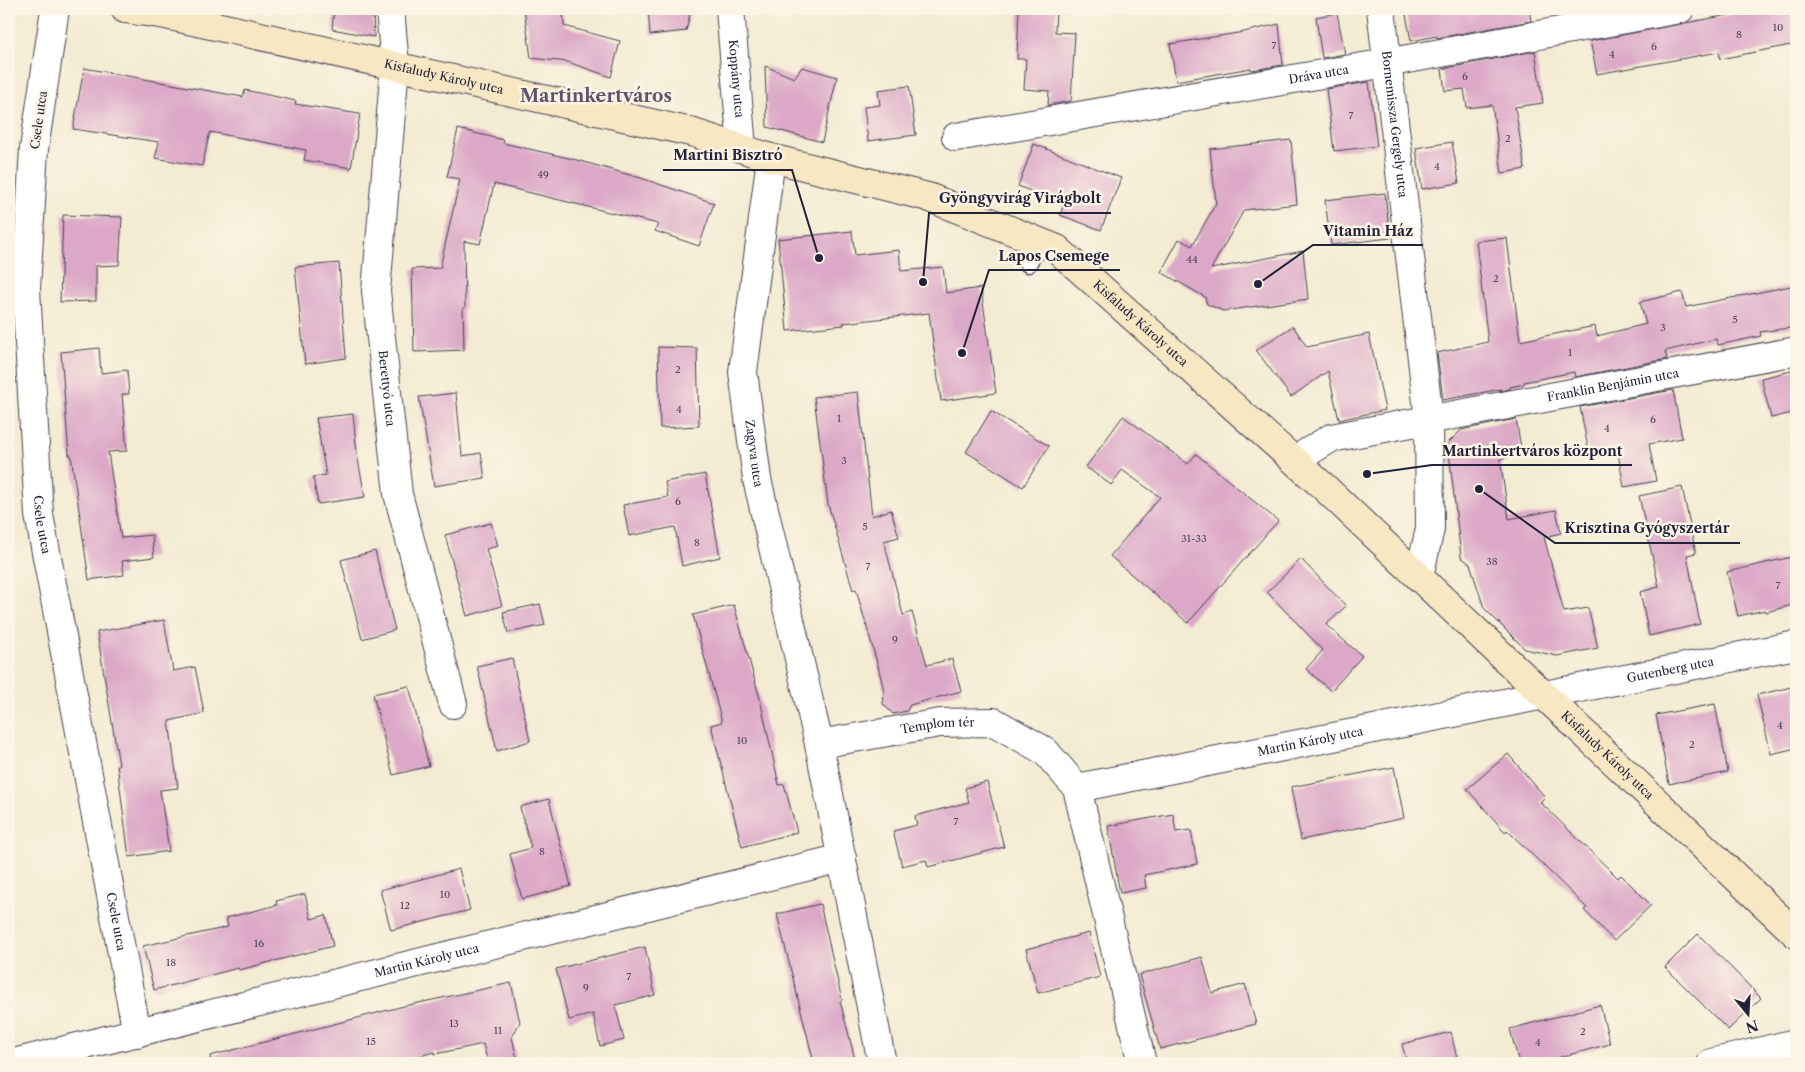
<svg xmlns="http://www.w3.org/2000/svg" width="1805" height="1072" font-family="'Libre Caslon Text',serif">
<rect width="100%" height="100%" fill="#fcf5e5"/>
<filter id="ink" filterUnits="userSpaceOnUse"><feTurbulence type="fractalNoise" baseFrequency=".02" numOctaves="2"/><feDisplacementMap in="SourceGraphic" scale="10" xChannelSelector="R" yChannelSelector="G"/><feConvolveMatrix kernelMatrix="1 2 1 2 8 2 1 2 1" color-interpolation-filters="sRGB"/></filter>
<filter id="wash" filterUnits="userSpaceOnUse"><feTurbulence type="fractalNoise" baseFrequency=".0096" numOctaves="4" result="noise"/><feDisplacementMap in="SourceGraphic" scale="20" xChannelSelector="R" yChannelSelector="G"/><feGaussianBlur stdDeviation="1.12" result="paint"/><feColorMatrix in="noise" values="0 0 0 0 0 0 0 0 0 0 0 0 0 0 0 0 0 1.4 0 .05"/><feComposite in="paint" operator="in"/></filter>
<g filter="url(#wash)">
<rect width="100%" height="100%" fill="#f3ebd2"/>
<g id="blocks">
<!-- building -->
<path fill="#dca8c7" d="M 334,9 L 373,9 L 374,37 L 332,29 Z
M 524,9 L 563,9 L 564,26 L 620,41 L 611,77 L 568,62 L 531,58 Z
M 648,9 L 691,9 L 686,31 L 650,35 Z
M 1019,9 L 1056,9 L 1055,32 L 1075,33 L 1071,101 L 1048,105 L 1049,91 L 1024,89 L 1026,59 L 1017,59 Z
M 1405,9 L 1529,9 L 1531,21 L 1437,38 L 1437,36 L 1411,41 Z
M 1760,9 L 1796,9 L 1796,44 L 1720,59 L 1719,52 L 1597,74 L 1590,41 Z
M 1337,13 L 1345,54 L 1322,58 L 1316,17 Z
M 1279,24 L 1283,65 L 1251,70 L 1251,68 L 1176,81 L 1170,44 L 1244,32 Z
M 1535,51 L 1543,103 L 1515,107 L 1525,169 L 1502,173 L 1492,105 L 1467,108 L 1464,89 L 1445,91 L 1442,69 Z
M 765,66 L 794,78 L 802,67 L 837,77 L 822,142 L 767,127 Z
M 84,68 L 243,97 L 245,90 L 296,101 L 295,104 L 360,114 L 351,168 L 304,160 L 306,150 L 210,132 L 202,166 L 155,158 L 159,142 L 73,129 Z
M 1369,82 L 1377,146 L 1334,151 L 1326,89 Z
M 909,86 L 916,135 L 868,141 L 864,107 L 880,105 L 878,90 Z
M 458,129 L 504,140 L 503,143 L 573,159 L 641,178 L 714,203 L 699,246 L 655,231 L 658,224 L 494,184 L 480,244 L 464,241 L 465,308 L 463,308 L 464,350 L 414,352 L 412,269 L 440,268 L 460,179 L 447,177 Z
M 1291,140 L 1297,204 L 1244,210 L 1211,269 L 1303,251 L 1308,299 L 1223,311 L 1207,304 L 1205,297 L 1161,272 L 1179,239 L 1192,246 L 1216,203 L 1210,149 Z
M 1452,142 L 1459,183 L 1422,189 L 1416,148 Z
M 1034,144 L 1121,178 L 1101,230 L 1060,215 L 1064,204 L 1018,186 Z
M 1385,193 L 1390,238 L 1331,245 L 1325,200 Z
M 63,215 L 122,217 L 119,265 L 96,266 L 96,301 L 60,302 Z
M 852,231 L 855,255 L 899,250 L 901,271 L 943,267 L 946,293 L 981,288 L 996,393 L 941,401 L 929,313 L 843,323 L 844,325 L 787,331 L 778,239 Z
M 1507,238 L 1520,341 L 1595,326 L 1597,336 L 1646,324 L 1640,302 L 1682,292 L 1686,307 L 1796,285 L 1796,327 L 1760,332 L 1761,336 L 1718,345 L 1716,339 L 1665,351 L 1667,359 L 1575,377 L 1574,372 L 1524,382 L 1524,384 L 1510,387 L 1510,389 L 1499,391 L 1501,389 L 1443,400 L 1437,353 L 1488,342 L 1476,241 Z
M 339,263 L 346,358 L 305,364 L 295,267 Z
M 1293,326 L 1307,347 L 1369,334 L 1385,410 L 1339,420 L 1328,371 L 1291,397 L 1256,350 Z
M 658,347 L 697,348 L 699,426 L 660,428 Z
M 99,348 L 101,373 L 127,370 L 129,394 L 122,394 L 127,451 L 108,452 L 121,538 L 152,535 L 154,557 L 122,561 L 124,575 L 89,580 L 71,455 L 69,455 L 61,352 Z
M 1796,370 L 1796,412 L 1771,418 L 1761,378 Z
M 1673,390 L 1682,438 L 1649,444 L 1656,481 L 1624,487 L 1617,448 L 1589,453 L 1580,407 Z
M 858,392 L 872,516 L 891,510 L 899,537 L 884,541 L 903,615 L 912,612 L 927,665 L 952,659 L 961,691 L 910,705 L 907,711 L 893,714 L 883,704 L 884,691 L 878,666 L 856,589 L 853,590 L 828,504 L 814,397 Z
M 456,393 L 462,456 L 481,453 L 485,478 L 434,486 L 419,397 Z
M 991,411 L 1049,446 L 1023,487 L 966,452 Z
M 353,414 L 357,454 L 365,497 L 318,504 L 313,477 L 326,475 L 316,418 Z
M 1123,416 L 1188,464 L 1196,454 L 1278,521 L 1188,623 L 1110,556 L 1160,497 L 1122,470 L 1111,485 L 1086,467 Z
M 1516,419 L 1522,454 L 1500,459 L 1509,519 L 1556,510 L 1561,533 L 1544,537 L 1564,612 L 1588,608 L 1598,648 L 1557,656 L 1525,649 L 1484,608 L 1470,564 L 1461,557 L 1448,443 L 1461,430 Z
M 705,474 L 720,557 L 682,566 L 675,527 L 629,536 L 623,505 L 668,497 L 665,482 Z
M 1682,487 L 1696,553 L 1687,555 L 1700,624 L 1649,636 L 1640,592 L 1659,587 L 1639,496 Z
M 491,523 L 498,546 L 486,549 L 502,606 L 467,616 L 445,535 Z
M 375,551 L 395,630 L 362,639 L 341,560 Z
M 1796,556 L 1796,604 L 1766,612 L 1765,610 L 1738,616 L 1727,572 Z
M 1301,559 L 1346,606 L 1326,625 L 1362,656 L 1331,691 L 1306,669 L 1323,650 L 1267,592 Z
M 540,604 L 545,625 L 508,633 L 503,612 Z
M 734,605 L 760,699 L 779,785 L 784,784 L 797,832 L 742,847 L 711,725 L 722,722 L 693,615 Z
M 164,620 L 173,671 L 195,667 L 204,713 L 169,721 L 178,788 L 160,790 L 169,851 L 129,857 L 117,765 L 119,765 L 97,632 Z
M 512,658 L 530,741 L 497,751 L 477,666 Z
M 409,686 L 429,766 L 393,775 L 373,694 Z
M 1796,686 L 1796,748 L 1771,754 L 1757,695 Z
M 1715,704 L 1728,772 L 1669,784 L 1656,715 Z
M 1508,754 L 1545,797 L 1540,802 L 1618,878 L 1621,875 L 1651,905 L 1614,941 L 1584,910 L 1587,908 L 1507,830 L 1505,832 L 1467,789 Z
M 1394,767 L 1404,818 L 1301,840 L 1291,787 Z
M 987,782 L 1004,847 L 928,867 L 926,860 L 902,866 L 893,831 L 917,825 L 915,816 L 969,802 L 965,788 Z
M 549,799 L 571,886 L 522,899 L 510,854 L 531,848 L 520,807 Z
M 1173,814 L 1176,832 L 1191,830 L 1197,864 L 1144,875 L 1146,888 L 1120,893 L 1108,826 Z
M 459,869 L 470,910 L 391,930 L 380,890 Z
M 305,894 L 311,919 L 326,915 L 333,946 L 239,970 L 238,968 L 154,990 L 143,946 L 228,927 L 226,918 L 277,905 L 276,901 Z
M 820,904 L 842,1000 L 840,1001 L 856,1063 L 814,1063 L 777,914 Z
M 1089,933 L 1100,977 L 1038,993 L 1026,949 Z
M 1698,934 L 1761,998 L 1728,1030 L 1665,967 Z
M 645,947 L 655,995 L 615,1005 L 624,1040 L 600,1046 L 593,1014 L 569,1020 L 556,969 Z
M 1202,957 L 1212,993 L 1245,984 L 1256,1024 L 1160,1049 L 1139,975 Z
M 511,983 L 520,1022 L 512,1037 L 518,1063 L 488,1063 L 483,1044 L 435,1054 L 435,1052 L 390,1063 L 211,1063 L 210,1056 L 400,1007 Z
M 1600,1005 L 1610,1044 L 1538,1063 L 1519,1063 L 1510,1029 Z
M 1451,1032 L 1458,1063 L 1407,1063 L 1402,1044 Z"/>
</g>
</g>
<g filter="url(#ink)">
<use href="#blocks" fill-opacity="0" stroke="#414052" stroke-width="1"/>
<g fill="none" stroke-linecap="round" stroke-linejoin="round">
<!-- service casing -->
<g stroke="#414052" stroke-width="19">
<path id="service" d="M 1028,264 L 1040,241"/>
</g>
<!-- minor casing -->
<g stroke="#414052" stroke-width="30">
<g id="minor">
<path id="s1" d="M 55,9 L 34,149 L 26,289 L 39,515 L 137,1033"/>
<path id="s2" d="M 390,9 L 395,66 L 376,291 L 398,494 L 453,704"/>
<path id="s3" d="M 730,9 L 742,148"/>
<path id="s4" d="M 1381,9 L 1429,419 L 1430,529 L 1419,576"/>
<path id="s5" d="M 956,137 L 1386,63 L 1680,9"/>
<path id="s6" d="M 771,158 L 743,372 L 757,479 L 819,744 L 882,1063"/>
<path id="s7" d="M 1295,460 L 1331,438 L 1796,351"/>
<path id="s8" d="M 819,744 L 940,723 L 994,722 L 1045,751 L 1077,788 L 1142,1063"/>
<path id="s9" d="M 1077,788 L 1796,645"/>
<path id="s10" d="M 13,1063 L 842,858"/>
<path d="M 1711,1063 L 1796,1043"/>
</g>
</g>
<!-- secondary casing -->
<g stroke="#414052" stroke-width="30">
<g id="secondary">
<path id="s11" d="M 125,9 L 166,15 L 691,132 L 771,158 L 928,197 L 1057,249 L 1325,488 L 1796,934"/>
</g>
</g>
<!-- service -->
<use href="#service" stroke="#fff" stroke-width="16"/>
<!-- minor -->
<use href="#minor" stroke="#fff" stroke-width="28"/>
<!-- secondary -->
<use href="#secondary" stroke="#f8e7c3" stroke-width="28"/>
</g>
</g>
<g text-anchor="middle" stroke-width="5" stroke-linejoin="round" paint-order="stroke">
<!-- number labels -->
<g font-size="10" fill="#50445e">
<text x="1778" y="31">10</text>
<text x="1739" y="38">8</text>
<text x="1274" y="49">7</text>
<text x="1654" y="50">6</text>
<text x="1612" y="58">4</text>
<text x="1465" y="80">6</text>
<text x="1351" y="119">7</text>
<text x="1508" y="142">2</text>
<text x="1437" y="170">4</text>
<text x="543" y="178">49</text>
<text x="1192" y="263">44</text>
<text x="1496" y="282">2</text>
<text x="1735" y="323">5</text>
<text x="1663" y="331">3</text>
<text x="1570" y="356">1</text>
<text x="678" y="373">2</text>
<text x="679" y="413">4</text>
<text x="839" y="422">1</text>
<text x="1653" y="423">6</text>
<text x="1607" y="432">4</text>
<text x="844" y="464">3</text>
<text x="678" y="505">6</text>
<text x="865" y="530">5</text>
<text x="1194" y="542">31-33</text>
<text x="697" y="546">8</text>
<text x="1492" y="565">38</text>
<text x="868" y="570">7</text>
<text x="1778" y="589">7</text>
<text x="895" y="643">9</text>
<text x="1780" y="729">4</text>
<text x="742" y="744">10</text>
<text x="1692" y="748">2</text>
<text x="956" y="825">7</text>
<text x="542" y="855">8</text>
<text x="445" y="898">10</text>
<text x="405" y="909">12</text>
<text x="259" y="947">16</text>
<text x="171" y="966">18</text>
<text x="629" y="980">7</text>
<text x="586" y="991">9</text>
<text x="454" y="1027">13</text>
<text x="498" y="1034">11</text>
<text x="1583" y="1035">2</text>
<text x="371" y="1045">15</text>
<text x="1538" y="1046">4</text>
</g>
<!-- street labels -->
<g font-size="12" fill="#22223b" stroke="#fcf5e5">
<text dy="4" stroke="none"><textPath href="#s5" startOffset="368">Dráva utca</textPath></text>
<text dy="4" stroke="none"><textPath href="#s11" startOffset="326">Kisfaludy Károly utca</textPath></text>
<text dy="4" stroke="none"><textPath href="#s3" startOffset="70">Koppány utca</textPath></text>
<text transform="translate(39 120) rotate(-82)" y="4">Csele utca</text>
<text dy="4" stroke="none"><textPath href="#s4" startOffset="116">Bornemissza Gergely utca</textPath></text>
<text dy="4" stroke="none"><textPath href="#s11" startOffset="1076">Kisfaludy Károly utca</textPath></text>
<text dy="4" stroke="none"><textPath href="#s7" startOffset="329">Franklin Benjámin utca</textPath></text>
<text dy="4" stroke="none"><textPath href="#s2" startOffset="381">Berettyó utca</textPath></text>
<text dy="4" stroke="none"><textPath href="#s6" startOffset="298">Zagyva utca</textPath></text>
<text dy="4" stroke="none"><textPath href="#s1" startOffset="518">Csele utca</textPath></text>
<text dy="4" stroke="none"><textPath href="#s9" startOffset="605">Gutenberg utca</textPath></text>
<text dy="4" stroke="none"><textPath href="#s8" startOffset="120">Templom tér</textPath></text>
<text dy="4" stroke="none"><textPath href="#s9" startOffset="238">Martin Károly utca</textPath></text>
<text dy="4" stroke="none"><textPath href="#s11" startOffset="1712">Kisfaludy Károly utca</textPath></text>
<text dy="4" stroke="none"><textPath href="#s1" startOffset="922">Csele utca</textPath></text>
<text dy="4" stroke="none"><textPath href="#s10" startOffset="426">Martin Károly utca</textPath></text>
</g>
<!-- district labels -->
<g font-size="18" font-weight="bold" fill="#63516c" stroke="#fcf5e5">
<text x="596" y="102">Martinkertváros</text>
</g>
</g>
<!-- callouts -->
<path fill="none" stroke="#22223b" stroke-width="2" d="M819 258L792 170H663M923 282L929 213H1111M1258 284L1313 245H1423M962 353L989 270H1120M1367 474L1432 465H1632M1479 489L1555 543H1740"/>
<g fill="#22223b" stroke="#fcf5e5" stroke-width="2">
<circle cx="819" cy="258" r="5"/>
<circle cx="923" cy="282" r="5"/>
<circle cx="1258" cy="284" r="5"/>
<circle cx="962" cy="353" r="5"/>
<circle cx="1367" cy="474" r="5"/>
<circle cx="1479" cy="489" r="5"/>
</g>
<g font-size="14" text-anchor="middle" font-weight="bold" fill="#22223b" stroke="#fcf5e5" stroke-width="5" stroke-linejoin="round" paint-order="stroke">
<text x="728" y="160">Martini Bisztró</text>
<text x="1020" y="203">Gyöngyvirág Virágbolt</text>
<text x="1368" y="236">Vitamin Ház</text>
<text x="1054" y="261">Lapos Csemege</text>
<text x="1532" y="456">Martinkertváros központ</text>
<text x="1647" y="533">Krisztina Gyógyszertár</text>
</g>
<!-- margin -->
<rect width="1805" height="1072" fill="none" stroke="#fcf5e5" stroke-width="30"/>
<!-- north arrow -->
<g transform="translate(1748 1014) rotate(162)" stroke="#fcf5e5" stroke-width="4" paint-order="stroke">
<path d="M0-4L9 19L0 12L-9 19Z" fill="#22223b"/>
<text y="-8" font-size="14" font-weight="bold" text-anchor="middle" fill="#22223b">N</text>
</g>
</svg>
